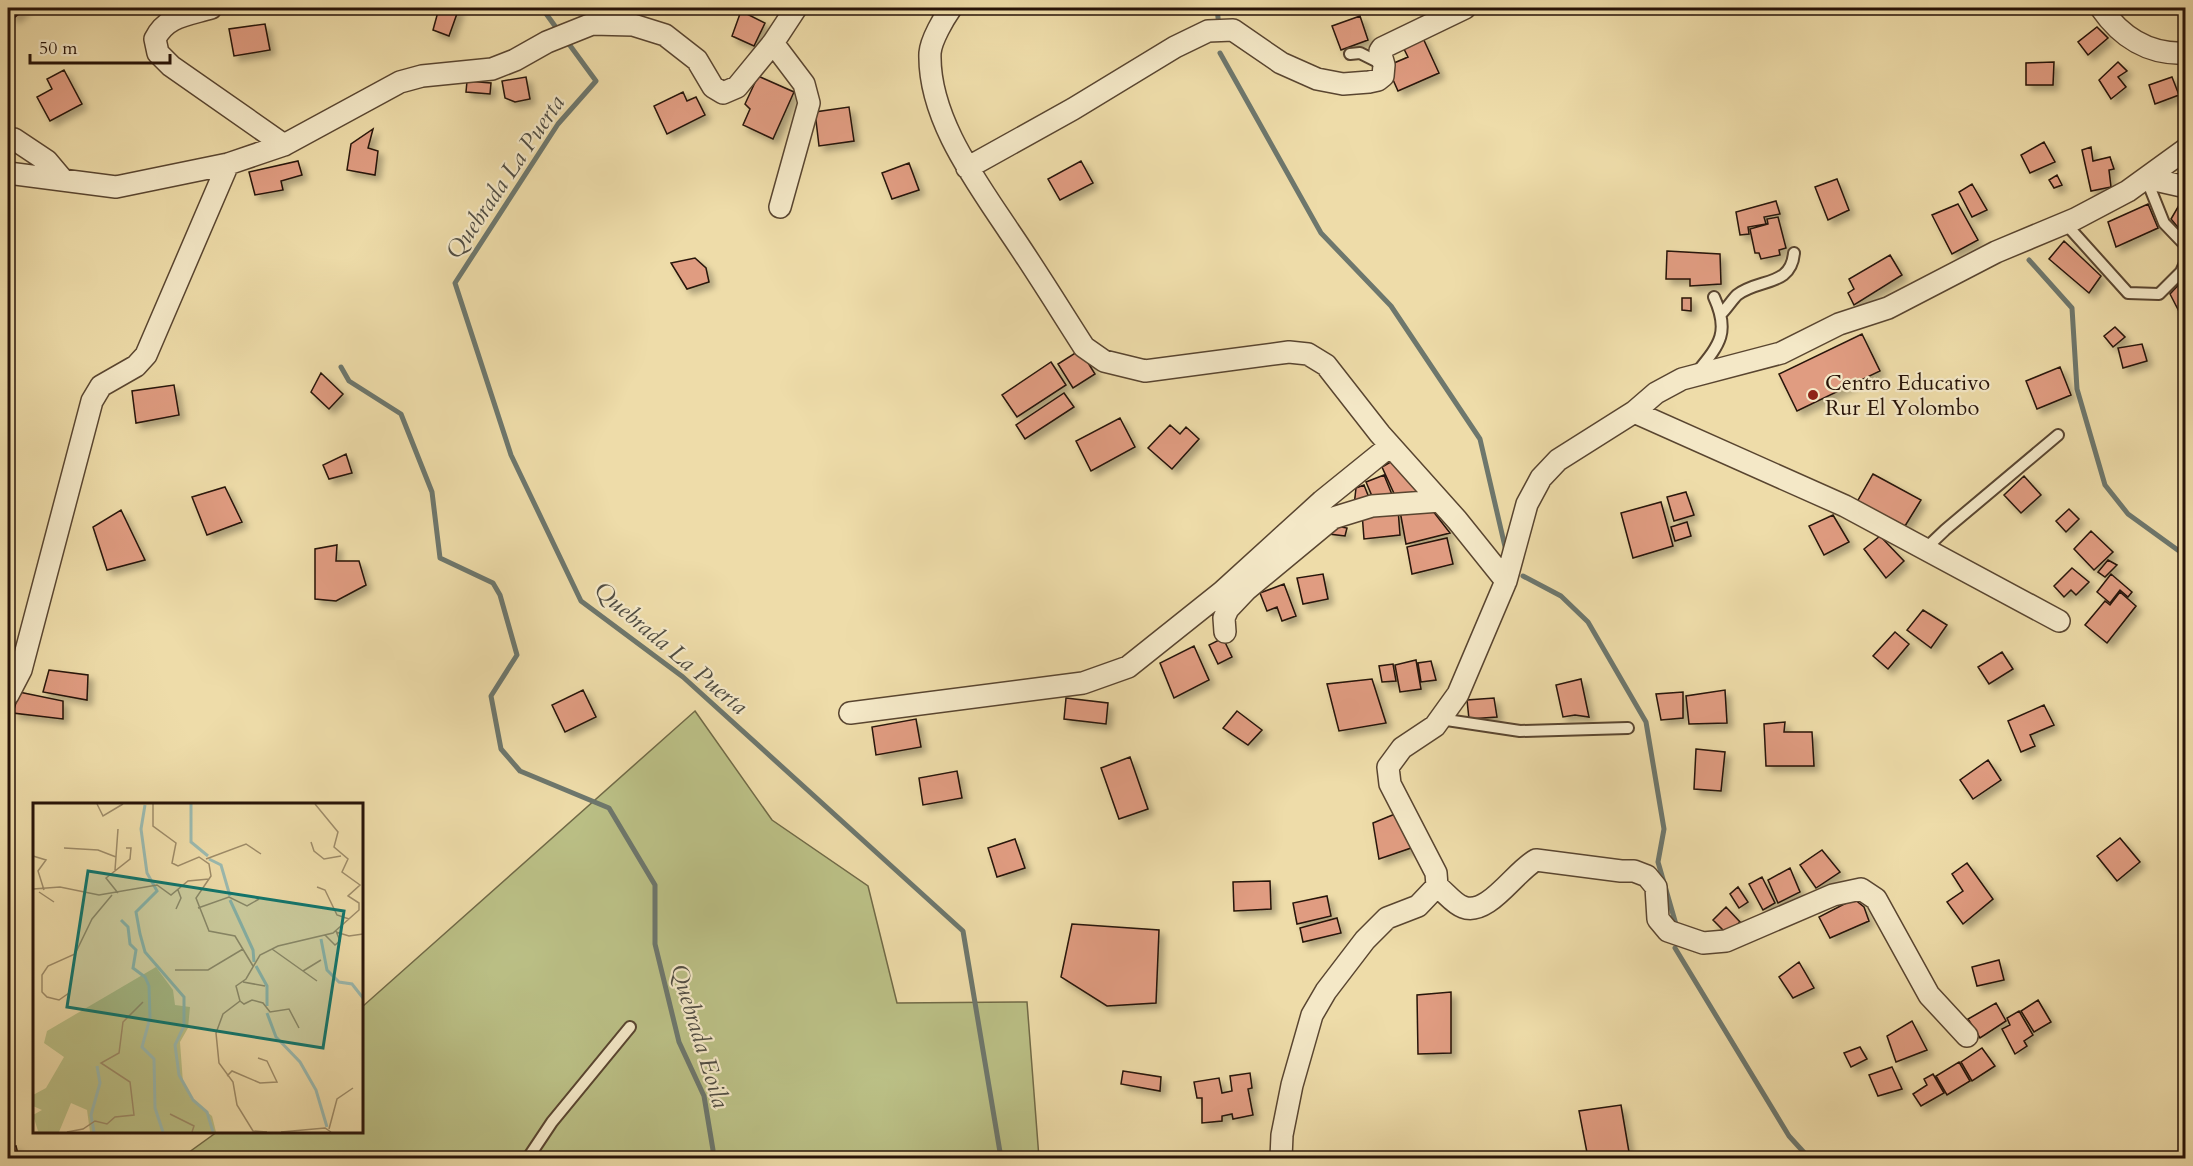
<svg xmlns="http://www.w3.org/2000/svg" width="2193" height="1166" font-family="Cardo,serif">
<defs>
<filter id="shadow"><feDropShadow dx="5" dy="5" stdDeviation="3" flood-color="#0004"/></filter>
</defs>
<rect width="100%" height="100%" fill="#eedca9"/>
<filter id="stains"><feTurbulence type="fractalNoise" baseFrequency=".00333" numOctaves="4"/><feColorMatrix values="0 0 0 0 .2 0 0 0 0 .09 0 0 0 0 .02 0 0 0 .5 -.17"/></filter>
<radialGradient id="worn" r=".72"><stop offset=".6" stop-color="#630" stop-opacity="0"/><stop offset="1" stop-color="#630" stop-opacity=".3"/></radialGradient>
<!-- green -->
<path fill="#bbc086" stroke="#716a47" stroke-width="1.5" d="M 695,711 L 772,820 L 868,886 L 897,1003 L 1027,1002 L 1039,1158 L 181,1158 L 217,1132 L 362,1132 L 362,1007 Z"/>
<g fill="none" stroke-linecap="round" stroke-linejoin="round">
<!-- stream -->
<path stroke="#6d776d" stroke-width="5" d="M 542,8 L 560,33
M 1217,8 L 1219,27
M 566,40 L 596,81 L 558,124 L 455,283 L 511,455 L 581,601 L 683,677 L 963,931 L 1001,1158
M 1220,53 L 1321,233 L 1391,306 L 1480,439 L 1506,551
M 2029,260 L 2072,308 L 2077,389 L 2105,485 L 2128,514 L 2186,556
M 341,367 L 349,381 L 401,414 L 432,492 L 440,558 L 493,583 L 500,595 L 517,655 L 491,696 L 501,749 L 520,771 L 609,808 L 655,885 L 655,944 L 679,1042 L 704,1096 L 713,1150 L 712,1158
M 1523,576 L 1561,596 L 1588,622 L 1646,722 L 1664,829 L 1658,862 L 1677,928
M 1675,948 L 1789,1136 L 1809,1158"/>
</g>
<!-- building -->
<path fill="#e09c81" stroke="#271308" stroke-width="1.5" filter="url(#shadow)" d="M 8,8 L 26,8 L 14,18 L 8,11 Z
M 439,8 L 459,8 L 449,36 L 433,30 Z
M 741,11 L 765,23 L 754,46 L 732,36 Z
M 1360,16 L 1368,40 L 1341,50 L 1332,26 Z
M 265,24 L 270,50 L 234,56 L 229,29 Z
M 2097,27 L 2108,38 L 2088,55 L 2078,42 Z
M 1422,36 L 1439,73 L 1398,91 L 1387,66 L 1408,57 L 1402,45 Z
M 2054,62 L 2053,85 L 2026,85 L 2026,63 Z
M 2118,62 L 2127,71 L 2118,77 L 2126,87 L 2111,99 L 2099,80 Z
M 64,70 L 82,104 L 50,121 L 37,97 L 52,89 L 47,79 Z
M 758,76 L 794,92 L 773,139 L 743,125 L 750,109 L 745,104 Z
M 526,77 L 530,99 L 515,102 L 505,98 L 502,81 Z
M 2172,77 L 2179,95 L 2155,104 L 2149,85 Z
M 467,81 L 491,83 L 490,94 L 466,92 Z
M 683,92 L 687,101 L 696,97 L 705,115 L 667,134 L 654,106 Z
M 849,107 L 854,141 L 819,146 L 815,112 Z
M 373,129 L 368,148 L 378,151 L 375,175 L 347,170 L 351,144 Z
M 2044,142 L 2055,162 L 2030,173 L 2021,155 Z
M 2091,147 L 2093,161 L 2110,157 L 2114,169 L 2109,170 L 2111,187 L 2091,191 L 2082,150 Z
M 298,161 L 302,175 L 281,181 L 283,190 L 255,195 L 249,172 Z
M 1081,161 L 1093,183 L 1060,200 L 1048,179 Z
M 909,163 L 919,190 L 892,199 L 882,173 Z
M 2057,175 L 2062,185 L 2054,188 L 2049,180 Z
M 1837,179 L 1849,210 L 1828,220 L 1815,187 Z
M 1972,184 L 1987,210 L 1972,217 L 1959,192 Z
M 2182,200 L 2186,201 L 2186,237 L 2171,219 Z
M 1776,201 L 1780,214 L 1764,217 L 1766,224 L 1748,227 L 1749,234 L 1740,235 L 1736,212 Z
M 1958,204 L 1978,240 L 1952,254 L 1932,215 Z
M 2148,204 L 2158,228 L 2116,247 L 2108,222 Z
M 1778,217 L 1786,248 L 1779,250 L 1780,255 L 1761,259 L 1759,253 L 1755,253 L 1750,229 L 1768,224 L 1767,219 Z
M 2064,241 L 2101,276 L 2089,293 L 2049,259 Z
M 1667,251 L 1720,254 L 1721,284 L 1690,286 L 1690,279 L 1666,279 Z
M 1890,255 L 1902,275 L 1854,305 L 1848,293 L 1854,289 L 1849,279 Z
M 695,258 L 706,268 L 709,282 L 687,289 L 671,263 Z
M 2186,277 L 2186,323 L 2185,323 L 2170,294 Z
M 1682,298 L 1691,298 L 1691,311 L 1682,310 Z
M 2115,327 L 2125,337 L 2113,347 L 2104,336 Z
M 1862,334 L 1880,371 L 1797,411 L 1779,374 Z
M 2142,344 L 2147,361 L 2123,368 L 2118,348 Z
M 1080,350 L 1095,374 L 1073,388 L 1058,364 Z
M 1051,362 L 1066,385 L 1017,417 L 1002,395 Z
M 2060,367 L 2071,395 L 2037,409 L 2026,381 Z
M 321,373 L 343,394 L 329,409 L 311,392 Z
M 174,385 L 179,415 L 136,423 L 132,391 Z
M 1064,393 L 1074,407 L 1025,439 L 1016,425 Z
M 1120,418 L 1135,447 L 1091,471 L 1076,441 Z
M 1170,425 L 1180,434 L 1186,427 L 1199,439 L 1172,469 L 1148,448 Z
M 346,454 L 352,473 L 329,479 L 323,465 Z
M 1394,460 L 1420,495 L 1397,500 L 1382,467 Z
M 1873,474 L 1921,500 L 1905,526 L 1857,502 Z
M 1384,475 L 1395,502 L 1375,503 L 1366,482 Z
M 2024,476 L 2041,495 L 2021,513 L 2004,495 Z
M 1364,485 L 1371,503 L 1354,506 L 1356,488 Z
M 225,487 L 242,522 L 207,535 L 192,497 Z
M 1686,492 L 1694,515 L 1674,521 L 1667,497 Z
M 1661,502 L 1673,546 L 1633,558 L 1621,513 Z
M 1429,506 L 1450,533 L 1406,544 L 1400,511 Z
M 1398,509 L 1400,535 L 1364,539 L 1362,513 Z
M 2069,509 L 2079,519 L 2066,532 L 2056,521 Z
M 121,510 L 145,560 L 107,570 L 93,527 Z
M 1833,515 L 1849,542 L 1824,555 L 1809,526 Z
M 1687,522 L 1691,536 L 1675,541 L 1671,527 Z
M 1330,525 L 1347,528 L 1345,536 L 1329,534 Z
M 2091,531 L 2113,552 L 2094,570 L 2074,549 Z
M 1880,536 L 1904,561 L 1886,578 L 1864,549 Z
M 1447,538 L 1453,564 L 1412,574 L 1407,547 Z
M 337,545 L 336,561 L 359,561 L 366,585 L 336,601 L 315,599 L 315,549 Z
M 2108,560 L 2117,565 L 2105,577 L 2098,572 Z
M 2072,568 L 2089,582 L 2076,595 L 2071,590 L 2064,597 L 2054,586 Z
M 1323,574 L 1328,599 L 1303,604 L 1297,578 Z
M 2111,574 L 2132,592 L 2128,597 L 2120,590 L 2110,603 L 2097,592 Z
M 1284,584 L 1296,616 L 1282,621 L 1277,607 L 1267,611 L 1260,593 Z
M 2120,592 L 2136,606 L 2107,643 L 2085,625 L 2105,601 L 2110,605 Z
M 1923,610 L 1947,625 L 1931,648 L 1907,630 Z
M 1895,632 L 1909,644 L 1888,669 L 1873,656 Z
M 1223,638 L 1232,657 L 1218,664 L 1209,645 Z
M 1194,646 L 1209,680 L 1174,698 L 1160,663 Z
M 2002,652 L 2013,669 L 1989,684 L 1978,667 Z
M 1416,660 L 1421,689 L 1400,692 L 1395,665 Z
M 1431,661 L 1436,680 L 1421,682 L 1418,663 Z
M 1393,664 L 1396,681 L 1382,682 L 1379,666 Z
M 49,670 L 88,675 L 87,700 L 43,692 Z
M 1372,679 L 1386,723 L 1339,731 L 1327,684 Z
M 1581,679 L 1589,717 L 1575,715 L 1563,717 L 1556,685 Z
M 583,690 L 596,717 L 565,732 L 552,705 Z
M 1725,690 L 1727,723 L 1689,724 L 1686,696 Z
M 19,692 L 63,701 L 63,719 L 13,713 Z
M 1683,692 L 1683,718 L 1661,720 L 1656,694 Z
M 1066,698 L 1108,703 L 1106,724 L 1064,719 Z
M 1494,698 L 1497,717 L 1469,719 L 1467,700 Z
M 2044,705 L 2054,725 L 2030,735 L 2035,746 L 2021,752 L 2008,721 Z
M 1237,711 L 1262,730 L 1248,745 L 1223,728 Z
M 916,719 L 921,747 L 876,755 L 872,727 Z
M 1785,722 L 1784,732 L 1812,732 L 1814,766 L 1766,766 L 1764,724 Z
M 1696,749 L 1725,752 L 1721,791 L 1694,789 Z
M 1130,757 L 1148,809 L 1119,819 L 1101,768 Z
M 1988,760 L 2001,780 L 1973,799 L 1960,780 Z
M 957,771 L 962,798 L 923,805 L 919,778 Z
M 1395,814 L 1414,847 L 1379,859 L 1373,823 Z
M 2120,838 L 2140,862 L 2117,881 L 2097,856 Z
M 1015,839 L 1025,868 L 997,877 L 988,848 Z
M 1822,850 L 1840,872 L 1816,888 L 1800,865 Z
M 1967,863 L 1993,899 L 1963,924 L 1947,902 L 1963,891 L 1952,874 Z
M 1790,868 L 1800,892 L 1778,903 L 1768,880 Z
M 1762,877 L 1775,903 L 1763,910 L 1749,884 Z
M 1270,881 L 1271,909 L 1234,911 L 1233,882 Z
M 1738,887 L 1748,902 L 1739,908 L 1730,894 Z
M 1327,896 L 1331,916 L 1297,924 L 1293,903 Z
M 1854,899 L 1864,907 L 1869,921 L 1830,938 L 1819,917 Z
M 1726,907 L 1740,922 L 1726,933 L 1713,920 Z
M 1337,918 L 1341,933 L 1303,942 L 1300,928 Z
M 1072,924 L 1159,930 L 1156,1003 L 1107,1006 L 1061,977 Z
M 1999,960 L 2004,980 L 1977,986 L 1972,967 Z
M 1799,962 L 1814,988 L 1793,998 L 1779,977 Z
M 1451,992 L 1451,1053 L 1418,1054 L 1417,995 Z
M 2038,1000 L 2051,1022 L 2034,1032 L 2021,1011 Z
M 1996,1003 L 2006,1021 L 1980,1038 L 1968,1019 Z
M 2019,1011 L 2033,1035 L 2024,1041 L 2027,1046 L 2015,1054 L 2002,1029 L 2010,1025 L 2007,1018 Z
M 1912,1021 L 1927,1050 L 1896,1062 L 1887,1036 Z
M 1860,1047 L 1867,1059 L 1851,1067 L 1844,1053 Z
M 1982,1048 L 1995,1066 L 1972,1081 L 1961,1062 Z
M 1959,1062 L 1970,1081 L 1947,1095 L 1936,1076 Z
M 1892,1067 L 1902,1089 L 1878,1096 L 1869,1075 Z
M 1123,1071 L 1161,1077 L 1160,1091 L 1121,1084 Z
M 1250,1073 L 1252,1088 L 1248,1089 L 1253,1115 L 1233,1119 L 1232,1114 L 1222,1116 L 1222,1121 L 1202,1123 L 1202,1098 L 1197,1098 L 1194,1082 L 1219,1078 L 1222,1093 L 1232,1091 L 1230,1076 Z
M 1933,1074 L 1944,1093 L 1921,1106 L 1913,1094 L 1927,1085 L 1924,1079 Z
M 1621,1105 L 1630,1158 L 1588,1158 L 1579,1111 Z
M 16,1146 L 19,1158 L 8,1158 L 8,1148 Z"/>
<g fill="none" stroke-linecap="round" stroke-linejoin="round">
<!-- lane casing -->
<g stroke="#594530" stroke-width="14">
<path id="lane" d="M 1350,54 L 1360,53 L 1384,65
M 2146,178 L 2164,223 L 2186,246
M 2065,223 L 2128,293 L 2159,294 L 2181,272 L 2186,261
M 1722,313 C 1727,308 1732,300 1737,295 C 1759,278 1791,287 1794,253
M 1698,371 C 1720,344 1730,332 1714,297
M 1925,549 L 1945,530 L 2058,435
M 1440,719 L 1520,731 L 1628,728
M 528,1158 L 552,1122 L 630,1027"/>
</g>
<!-- street casing -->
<g stroke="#594530" stroke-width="24">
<path id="street" d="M 211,8 C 188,15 166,16 155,39 L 158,53 L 171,66 L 284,145
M 951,8 C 944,18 931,40 930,53 C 928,117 975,180 1009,231 C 1035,269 1059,308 1084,347 L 1104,361 L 1145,371 L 1289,352 L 1308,354 L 1326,365 L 1380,434 L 1457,520 L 1506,581
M 2101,8 C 2121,37 2149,55 2186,53
M 773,43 L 804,84 L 809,103 L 780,207
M 14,139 L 47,161 L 63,180
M 967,168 L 1073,109 L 1175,47 L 1208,31 L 1233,30 L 1281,63 L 1317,79 L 1343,84 L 1369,82 L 1378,80 L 1383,76 L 1384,65 L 1380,51 L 1382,48 L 1465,8
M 8,173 L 116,187 L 228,164 L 284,145 L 400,82 L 422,76 L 492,69 L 515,60 L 547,42 L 592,24 L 633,25 L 665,35 L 697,60 L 713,87 L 723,93 L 737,87 L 773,43 L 796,8
M 2146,178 L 2186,187
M 1634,412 L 1845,506 L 2059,621
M 1225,632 L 1224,618 L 1228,609 L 1246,590 L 1333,518 L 1372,506 L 1440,501
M 8,695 L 21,670 L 92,401 L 101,386 L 136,366 L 146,355 L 228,164
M 850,713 L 1083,683 L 1128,667 L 1222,592 L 1322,501 L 1390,446
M 1437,886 C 1445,892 1454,904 1463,907 C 1488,917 1515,871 1536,860 L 1621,871 L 1634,871 L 1647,876 L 1656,887 L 1658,919 L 1668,931 L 1703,943 L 1726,941 L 1833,895 L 1861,889 L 1876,899 L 1929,995 L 1967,1036
M 1281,1158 L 1282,1135 L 1292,1085 L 1312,1015 L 1326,991 L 1365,940 L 1387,918 L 1418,906 L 1437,886 L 1436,873 L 1390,784 L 1388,767 L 1402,748 L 1435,726 L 1458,694 L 1506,581 L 1527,504 L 1541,478 L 1558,460 L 1634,412 L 1656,393 L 1682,379 L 1781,353 L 1839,324 L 1888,308 L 1996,252 L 2075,219 L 2128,191 L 2186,149"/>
</g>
<!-- lane -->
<use href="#lane" stroke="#f4e8c7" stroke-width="10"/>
<!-- street -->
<use href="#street" stroke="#f4e8c7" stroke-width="21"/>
</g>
<!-- markers -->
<circle fill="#8f2418" stroke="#f4e8c7" stroke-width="2" cx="1813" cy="395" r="6"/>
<g text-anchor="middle" stroke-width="4.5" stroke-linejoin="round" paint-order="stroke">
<!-- poi labels -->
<g font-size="22" fill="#271308" stroke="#f4e8c7" text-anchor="start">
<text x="1825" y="390">Centro Educativo<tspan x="1825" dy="25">Rur El Yolombo</tspan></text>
</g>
<!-- water labels -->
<g font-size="24" font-style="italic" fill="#504d43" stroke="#f4e8c7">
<text transform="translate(505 177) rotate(-56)" y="8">Quebrada La Puerta</text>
<text transform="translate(671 648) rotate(40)" y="8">Quebrada La Puerta</text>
<text transform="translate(700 1036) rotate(73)" y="8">Quebrada Eoila</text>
</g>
</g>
<!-- overview -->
<g transform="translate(33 803)">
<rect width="330" height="330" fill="#eedca9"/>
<path d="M 123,164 L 140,187 L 142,202 L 157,204 L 155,225 L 147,239 L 150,280 L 158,296 L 179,313 L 183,329 L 57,329 L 54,307 L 38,300 L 26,329 L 0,329 L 5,328 L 0,312 L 9,307 L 0,303 L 0,292 L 13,285 L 31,254 L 11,240 L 14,228 Z" fill="#bbc086"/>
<path fill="none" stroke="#9bbab0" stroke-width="3" d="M 158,1 L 158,39 L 175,53M 112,2 L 108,26 L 114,70 L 124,88 L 103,109 L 107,131 L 112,149 L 151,194 L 151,223 L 142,242 L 146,272 L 160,297 L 174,309 L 180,329M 176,56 L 188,62 L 197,93M 197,97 L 220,147 L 221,159M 88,117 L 95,124 L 97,141 L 103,147 L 100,165 L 112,174 L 116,183 L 117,215 L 109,244 L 121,256 L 122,305 L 130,329M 288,136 L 294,167 L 306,179 L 319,181 L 330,195M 223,163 L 234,183 L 234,203M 234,210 L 243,234 L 267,259 L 283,287 L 294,324M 61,329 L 58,312 L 67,280 L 64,263"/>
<path fill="none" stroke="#9e8c69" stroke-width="1.5" d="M 64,1 L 70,13 L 90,1M 120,1 L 120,23 L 143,40 L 139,60 L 145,63 L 166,54 L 176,61 L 178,73 L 163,95 L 176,128 L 202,133 L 220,163M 278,39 L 281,48 L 291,56 L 308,53M 31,45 L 65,47 L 83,54M 0,53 L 13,57 L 5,68 L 11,87M 173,56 L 213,41 L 228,51M 82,67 L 85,26M 284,84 L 292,87 L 304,112 L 316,116M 0,86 L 27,84 L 66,92 L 124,82 L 138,92 L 155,78 L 176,76M 6,89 L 21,99M 85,90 L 73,75 L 97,56 L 98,45 L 93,45M 165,105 L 196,94 L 214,103 L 226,96M 143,106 L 148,95 L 145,87M 303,129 L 316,133 L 330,131M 292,132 L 302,142 L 307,138 L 303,128M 239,146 L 284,178M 142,167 L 175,167 L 210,146M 270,168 L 288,157M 210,179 L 232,183M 36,190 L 26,197 L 14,194 L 9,189 L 9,172 L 15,163 L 42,151 L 59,116 L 79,92M 207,198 L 211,201 L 219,197 L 230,200 L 237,209 L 256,206 L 266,225M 194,273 L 199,268 L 227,280 L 244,279 L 234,258 L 225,255M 137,311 L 161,323 L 159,329M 296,326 L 304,296 L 320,285M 34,329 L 50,326 L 62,318 L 74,321 L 82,314 L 101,312 L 97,279 L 68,260 L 86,250 L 90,219 L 110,199M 234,329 L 220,328 L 204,302 L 200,279 L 186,260 L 183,230 L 190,211 L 207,198 L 203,183 L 213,176 L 227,152 L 245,143 L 300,130 L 326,107 L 326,100 L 315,93 L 327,82 L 309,69 L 315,56 L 301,44 L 305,29 L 282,1M 248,329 L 292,325 L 298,329"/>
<path fill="#0f766e" fill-opacity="0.15" stroke="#0f766e" stroke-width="3" d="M 55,68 L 311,108 L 290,245 L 34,204 Z"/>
<rect width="330" height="330" fill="none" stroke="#271308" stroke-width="3"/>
</g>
<!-- margin -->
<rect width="2193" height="1166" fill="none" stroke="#eedca9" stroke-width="30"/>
<rect x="9" y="9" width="2175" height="1148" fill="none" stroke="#271308" stroke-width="3"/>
<rect x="15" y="15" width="2163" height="1136" fill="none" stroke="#271308" stroke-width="1.5"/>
<!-- scale -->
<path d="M30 54v9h140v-9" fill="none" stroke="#271308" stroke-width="3"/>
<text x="39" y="54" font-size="18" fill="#271308" stroke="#f4e8c7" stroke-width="4.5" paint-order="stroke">50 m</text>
<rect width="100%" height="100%" filter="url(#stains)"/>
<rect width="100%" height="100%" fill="url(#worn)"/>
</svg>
